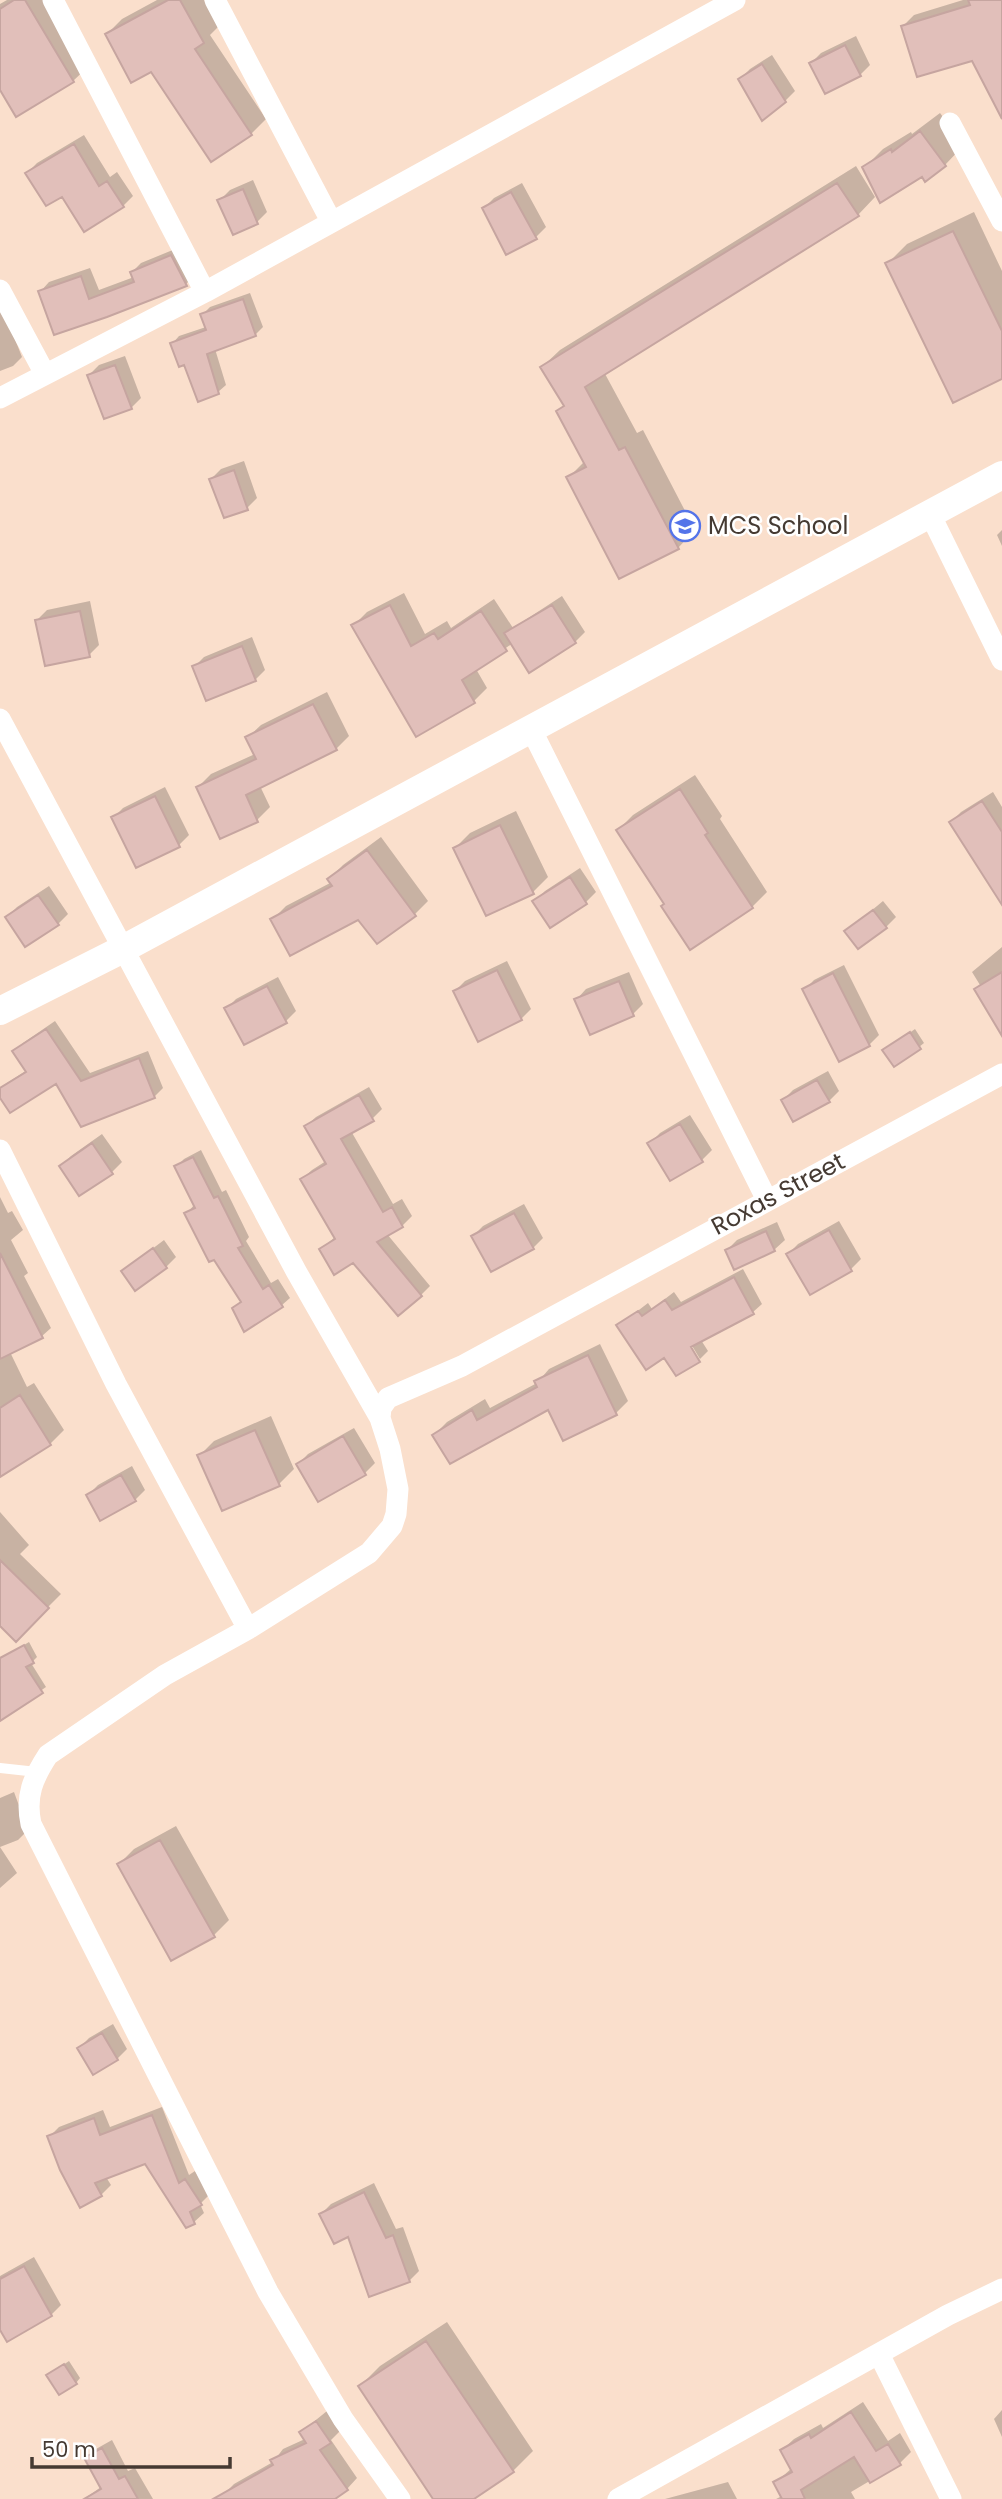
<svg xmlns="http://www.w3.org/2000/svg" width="1002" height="2499" font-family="Poppins,sans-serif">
<rect width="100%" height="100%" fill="#fadfcc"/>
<!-- shadow -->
<path fill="#0003" d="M 7,0 L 49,0 L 89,66 L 73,81 L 17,114 L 0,87 L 0,4 Z
M 157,0 L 204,0 L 218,27 L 210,35 L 266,119 L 251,134 L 152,70 L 107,34 L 122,19 Z
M 963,0 L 1002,0 L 1002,115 L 973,59 L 903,26 L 914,15 Z
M 856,36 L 870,65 L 860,75 L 811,63 L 821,53 Z
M 772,55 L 795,91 L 785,101 L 740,79 L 750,69 Z
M 940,113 L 964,145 L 945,165 L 925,179 L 922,175 L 864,168 L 883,149 L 911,132 L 912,134 Z
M 84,135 L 110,177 L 117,172 L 133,196 L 123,206 L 62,194 L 27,173 L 37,163 Z
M 856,166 L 875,197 L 858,215 L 604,372 L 637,433 L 643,430 L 695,530 L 678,548 L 568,478 L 585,461 L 558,411 L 565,404 L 542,367 L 560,350 Z
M 253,180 L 267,212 L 257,222 L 233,232 L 220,200 L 230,190 Z
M 522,183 L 546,227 L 536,237 L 484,208 L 494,198 Z
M 974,212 L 1002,271 L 1002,377 L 887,264 L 907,244 Z
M 180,247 L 195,275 L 186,284 L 55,333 L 40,292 L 49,282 L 90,268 L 99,290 L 134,277 L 132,272 L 141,263 Z
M 250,293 L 263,327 L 255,335 L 215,349 L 226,385 L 218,392 L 172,344 L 179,336 L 206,327 L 202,315 L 210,307 Z
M 0,301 L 22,357 L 13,366 L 0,371 Z
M 125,356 L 141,398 L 131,408 L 89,375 L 99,365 Z
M 244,461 L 257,498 L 247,508 L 225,516 L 211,479 L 221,469 Z
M 1002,530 L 1002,546 L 997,535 Z
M 404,593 L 425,634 L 447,621 L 451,628 L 494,599 L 513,628 L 562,596 L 585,632 L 575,642 L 513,643 L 476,669 L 487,688 L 474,701 L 354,625 L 367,612 Z
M 90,601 L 99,645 L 89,655 L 37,620 L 47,610 Z
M 252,637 L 265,670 L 255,680 L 194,667 L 204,657 Z
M 327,692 L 349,736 L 336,749 L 260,786 L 270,807 L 257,820 L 198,787 L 211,774 L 255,754 L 247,738 L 261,725 Z
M 695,775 L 722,816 L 720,819 L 767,892 L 752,907 L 690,947 L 666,903 L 618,830 L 633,815 Z
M 165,787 L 189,835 L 179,845 L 113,818 L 123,808 Z
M 993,792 L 1002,807 L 1002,901 L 951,822 L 961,812 Z
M 516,811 L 548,877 L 533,892 L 455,848 L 470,833 Z
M 381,837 L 428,901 L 415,914 L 272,920 L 286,906 L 332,882 L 329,879 L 343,865 Z
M 580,868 L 596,892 L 586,902 L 550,925 L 535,901 L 545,891 Z
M 49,886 L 68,914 L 58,924 L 7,917 L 17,907 Z
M 883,901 L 896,917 L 886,927 L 847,931 Z
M 1002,947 L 1002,1032 L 976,989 L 980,985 L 972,972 Z
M 507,961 L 531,1009 L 521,1019 L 455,991 L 465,981 Z
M 844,965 L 879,1035 L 869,1045 L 840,1059 L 804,990 L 814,980 Z
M 629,972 L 643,1004 L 633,1014 L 576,1000 L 586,989 Z
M 278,977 L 296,1011 L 286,1021 L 245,1043 L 226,1009 L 236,999 Z
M 55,1021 L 90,1073 L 148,1051 L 163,1088 L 154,1097 L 56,1081 L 0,1095 L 0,1089 L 7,1083 L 27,1070 L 15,1052 L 23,1043 Z
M 915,1029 L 924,1043 L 919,1047 L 885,1050 Z
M 828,1071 L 839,1091 L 829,1101 L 783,1100 L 793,1090 Z
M 369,1087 L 382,1109 L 372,1119 L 351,1131 L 393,1204 L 402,1199 L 412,1216 L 402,1226 L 387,1234 L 430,1286 L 421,1295 L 354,1261 L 321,1249 L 335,1237 L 302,1179 L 312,1170 L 326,1161 L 306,1126 L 316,1117 Z
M 690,1115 L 712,1150 L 702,1160 L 650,1143 L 660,1133 Z
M 102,1134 L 122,1162 L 112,1172 L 61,1166 L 71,1156 Z
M 201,1150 L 222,1192 L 226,1190 L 249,1237 L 246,1241 L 271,1283 L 278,1279 L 290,1298 L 282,1305 L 245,1329 L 234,1308 L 242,1301 L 187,1213 L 195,1204 L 176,1167 L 184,1159 Z
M 0,1197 L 8,1213 L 12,1211 L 23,1230 L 11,1240 L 28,1273 L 24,1276 L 51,1328 L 42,1336 L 10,1352 L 27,1387 L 34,1383 L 64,1430 L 50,1444 L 0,1473 Z
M 524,1204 L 543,1238 L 533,1248 L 473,1236 L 483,1226 Z
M 839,1221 L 861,1259 L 851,1269 L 788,1254 L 798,1244 Z
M 777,1222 L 785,1240 L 774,1250 L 735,1267 L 727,1250 L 737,1240 Z
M 164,1240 L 176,1257 L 166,1267 L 123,1271 Z
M 743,1269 L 762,1304 L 753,1312 L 701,1340 L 708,1351 L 700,1359 L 688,1339 L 665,1355 L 618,1326 L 648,1303 L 652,1309 L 674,1292 L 681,1302 Z
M 600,1344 L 628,1401 L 616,1413 L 549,1407 L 434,1435 L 447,1422 L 485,1399 L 490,1408 L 537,1383 L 549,1369 Z
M 271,1416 L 294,1469 L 279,1484 L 199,1456 L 214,1441 Z
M 354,1428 L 375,1463 L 365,1473 L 298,1464 L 308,1454 Z
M 132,1466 L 145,1490 L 135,1500 L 101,1518 L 88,1495 L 98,1485 Z
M 0,1512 L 29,1545 L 20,1554 L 61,1594 L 16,1639 L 0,1624 Z
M 29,1642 L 37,1657 L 31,1663 L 46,1687 L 0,1719 L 0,1664 L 2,1658 Z
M 14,1792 L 28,1830 L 18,1840 L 0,1847 L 17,1873 L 0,1888 L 0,1798 Z
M 176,1826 L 229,1920 L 214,1935 L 119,1864 L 134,1849 Z
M 113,2024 L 127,2049 L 117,2059 L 79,2048 L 89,2038 Z
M 162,2107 L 189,2175 L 195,2171 L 210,2194 L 200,2204 L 204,2213 L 194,2222 L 145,2162 L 106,2177 L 111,2185 L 101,2195 L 49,2137 L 59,2127 L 103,2110 L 110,2127 Z
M 374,2183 L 396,2229 L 403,2227 L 419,2271 L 409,2281 L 321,2214 L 331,2204 Z
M 34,2257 L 61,2305 L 51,2315 L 0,2327 L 0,2276 Z
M 447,2322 L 533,2451 L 513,2471 L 471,2499 L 435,2499 L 360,2386 L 380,2366 Z
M 69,2361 L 80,2378 L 76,2383 L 48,2375 Z
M 863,2402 L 888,2441 L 900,2433 L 911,2452 L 900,2463 L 851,2492 L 855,2499 L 776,2499 L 782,2496 L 775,2483 L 792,2468 L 782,2450 L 794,2439 L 821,2424 L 823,2428 Z
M 1002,2410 L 1002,2437 L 994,2419 Z
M 327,2411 L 340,2431 L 331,2440 L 357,2478 L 347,2489 L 332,2499 L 225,2499 L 223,2495 L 234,2484 L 273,2462 L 283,2449 L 305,2439 L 301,2432 Z
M 112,2440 L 128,2471 L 135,2468 L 153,2499 L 84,2499 L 101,2487 L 86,2458 L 96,2449 Z
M 728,2482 L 737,2499 L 665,2499 Z"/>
<!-- building -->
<path fill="#e1bfba" stroke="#c6a5a0" stroke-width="2" d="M 14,0 L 25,0 L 74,82 L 16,117 L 0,90 L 0,9 Z
M 168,0 L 180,0 L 204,43 L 195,49 L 252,135 L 211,162 L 151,72 L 131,83 L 105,34 Z
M 968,0 L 1002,0 L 1002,119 L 972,61 L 917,77 L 901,26 L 970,5 Z
M 845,45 L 861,76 L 825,94 L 809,63 Z
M 762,64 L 786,102 L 762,121 L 738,79 Z
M 920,131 L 946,166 L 925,182 L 922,177 L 880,203 L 862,167 L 891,149 L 892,152 Z
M 74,144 L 99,186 L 107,181 L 124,207 L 84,232 L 62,197 L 46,206 L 25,173 Z
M 837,183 L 859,216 L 585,387 L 619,450 L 625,447 L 679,549 L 619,579 L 566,477 L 586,467 L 556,411 L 564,406 L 540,367 Z
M 243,189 L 258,224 L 233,235 L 217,200 Z
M 511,192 L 537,239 L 506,255 L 482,208 Z
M 953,231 L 1002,331 L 1002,379 L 953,403 L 885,263 Z
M 171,255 L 187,286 L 107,317 L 54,335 L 38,291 L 81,276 L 89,299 L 134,282 L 130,272 Z
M 243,299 L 256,336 L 207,354 L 219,394 L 198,402 L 184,365 L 179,367 L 170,343 L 206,330 L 200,314 Z
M 115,365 L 132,409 L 104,419 L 87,375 Z
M 234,470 L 248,510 L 224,518 L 209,479 Z
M 390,605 L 411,646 L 434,633 L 438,639 L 481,611 L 507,651 L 462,680 L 475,703 L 416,737 L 351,625 Z
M 552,605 L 576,643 L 529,673 L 504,633 Z
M 80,611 L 90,657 L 45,666 L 35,620 Z
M 242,646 L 256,681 L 206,701 L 192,666 Z
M 313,704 L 337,750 L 246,795 L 258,822 L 220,839 L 196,787 L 256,759 L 245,737 Z
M 680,789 L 708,833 L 705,835 L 753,908 L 690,950 L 661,906 L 664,904 L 616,830 Z
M 155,796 L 180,847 L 136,868 L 111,817 Z
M 982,801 L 1002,832 L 1002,905 L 949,822 Z
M 500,825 L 534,894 L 486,916 L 453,848 Z
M 367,850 L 416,916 L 377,944 L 358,920 L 290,956 L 270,919 L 332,886 L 327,879 Z
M 570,877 L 587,904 L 550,928 L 532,901 Z
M 38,895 L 59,925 L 25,947 L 5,917 Z
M 873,910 L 887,928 L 858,949 L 844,931 Z
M 497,970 L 522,1020 L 478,1042 L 453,991 Z
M 1002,972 L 1002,1036 L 974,989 Z
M 833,973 L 870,1046 L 839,1062 L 802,989 Z
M 619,981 L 634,1016 L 590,1035 L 574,999 Z
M 267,986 L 287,1023 L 244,1045 L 224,1008 Z
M 46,1029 L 81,1081 L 139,1058 L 155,1098 L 81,1127 L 56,1084 L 10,1113 L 0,1098 L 0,1088 L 26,1072 L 12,1051 Z
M 910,1032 L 921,1049 L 894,1067 L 882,1050 Z
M 817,1080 L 830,1102 L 793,1122 L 781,1100 Z
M 359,1095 L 374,1121 L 341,1139 L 383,1212 L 392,1207 L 403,1227 L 377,1242 L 422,1296 L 398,1316 L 353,1263 L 334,1275 L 319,1249 L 335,1239 L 300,1179 L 326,1164 L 304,1126 Z
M 680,1124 L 703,1162 L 670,1181 L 647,1143 Z
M 92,1143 L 113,1174 L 79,1196 L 59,1166 Z
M 193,1157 L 214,1198 L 218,1196 L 243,1246 L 238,1248 L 263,1289 L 269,1285 L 283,1307 L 244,1332 L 232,1308 L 241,1302 L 214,1260 L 209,1262 L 184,1213 L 195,1208 L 174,1166 Z
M 514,1213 L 534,1249 L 491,1272 L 471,1236 Z
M 829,1230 L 852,1271 L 810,1295 L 786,1254 Z
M 766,1231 L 775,1251 L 734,1270 L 725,1250 Z
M 153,1248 L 167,1268 L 135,1291 L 121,1271 Z
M 0,1253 L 43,1338 L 0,1359 Z
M 734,1277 L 754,1314 L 691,1347 L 700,1362 L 676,1376 L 664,1358 L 646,1370 L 616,1325 L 638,1311 L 642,1316 L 665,1300 L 672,1310 Z
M 588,1355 L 617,1415 L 563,1441 L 548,1410 L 450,1464 L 432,1435 L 472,1410 L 477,1420 L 537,1387 L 534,1381 Z
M 20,1395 L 51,1445 L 0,1477 L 0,1408 Z
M 255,1430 L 280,1486 L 222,1511 L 197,1455 Z
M 343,1436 L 366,1475 L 318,1502 L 296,1464 Z
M 121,1475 L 136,1501 L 100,1521 L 86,1495 Z
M 0,1560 L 49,1608 L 16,1642 L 0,1626 Z
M 24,1645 L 34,1663 L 26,1667 L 43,1693 L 0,1721 L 0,1658 Z
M 160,1840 L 215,1937 L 171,1961 L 117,1864 Z
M 102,2033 L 118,2060 L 93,2075 L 77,2048 Z
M 152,2115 L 179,2183 L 185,2179 L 202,2205 L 190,2212 L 195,2224 L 186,2228 L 145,2164 L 95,2183 L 102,2196 L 80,2208 L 60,2170 L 47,2136 L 94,2118 L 100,2135 Z
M 364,2192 L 386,2238 L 393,2235 L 410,2282 L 369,2297 L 348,2237 L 334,2244 L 319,2214 Z
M 24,2266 L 52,2316 L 7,2342 L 0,2330 L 0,2279 Z
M 426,2341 L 514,2472 L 474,2499 L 433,2499 L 358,2386 Z
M 64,2364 L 77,2384 L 59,2395 L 46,2375 Z
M 851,2412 L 876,2451 L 888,2444 L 901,2465 L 870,2483 L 854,2457 L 801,2490 L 805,2499 L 782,2499 L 773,2482 L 792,2472 L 780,2450 L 809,2434 L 811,2438 Z
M 316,2421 L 331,2443 L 320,2450 L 348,2490 L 335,2499 L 213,2499 L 273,2465 L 270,2460 L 306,2443 L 299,2432 Z
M 102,2448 L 119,2479 L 125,2476 L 138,2499 L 84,2499 L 101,2489 L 84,2458 Z"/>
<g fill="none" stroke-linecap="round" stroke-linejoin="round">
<!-- lane -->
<path stroke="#fff" stroke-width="10" d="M 0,1768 L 37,1772"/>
<!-- street -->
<path stroke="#fff" stroke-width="21" d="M 53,0 L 205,292
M 215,0 L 331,221
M 950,123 L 1002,221
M 0,290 L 45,374
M 0,398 L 205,292 L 735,0
M 930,514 L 1002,660
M 0,719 L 296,1271 L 380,1418
M 531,729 L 767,1200
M 0,1150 L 116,1384 L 248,1629
M 879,2354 L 951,2499
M 400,2499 L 343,2419 L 268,2292 L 31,1824 C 25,1796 33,1778 48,1755 L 165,1675 L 248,1629 L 369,1553 L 392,1526 L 396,1514 L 398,1489 L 390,1449 L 380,1418 L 381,1408 L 388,1398 L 462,1366 L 1002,1074
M 618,2499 L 948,2315 L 1002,2289"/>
<!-- secondary -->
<path stroke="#fff" stroke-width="28" d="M 0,1011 L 123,949 L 1002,475"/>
</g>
<!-- icons -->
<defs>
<g id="school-ring" transform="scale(1.575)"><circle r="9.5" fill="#fff" stroke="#5474e9" stroke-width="1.5"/><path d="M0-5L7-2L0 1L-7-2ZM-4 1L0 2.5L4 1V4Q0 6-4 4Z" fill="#5474e9"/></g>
</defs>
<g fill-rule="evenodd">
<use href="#school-ring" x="685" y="526"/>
</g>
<g text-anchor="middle" stroke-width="5" stroke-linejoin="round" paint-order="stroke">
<!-- poi labels -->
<g font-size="24" fill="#453a32" stroke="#fff" text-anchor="start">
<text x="708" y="534">MCS School</text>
</g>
<!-- street labels -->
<g font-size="24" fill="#453a32" stroke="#fff">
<text transform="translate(778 1194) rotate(-28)" y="8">Roxas Street</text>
</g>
</g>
<!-- scale -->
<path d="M32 2457v10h198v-10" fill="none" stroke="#453a32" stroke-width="3.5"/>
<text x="42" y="2457" font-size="21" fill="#453a32" stroke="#ffffff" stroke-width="5" paint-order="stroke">50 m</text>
</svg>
